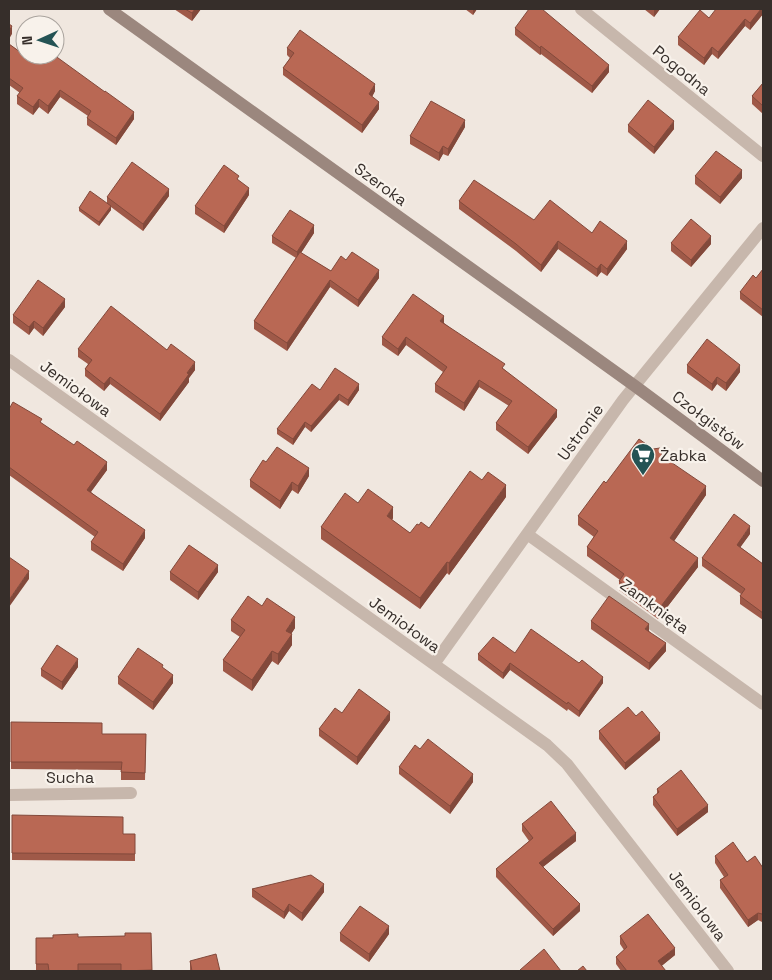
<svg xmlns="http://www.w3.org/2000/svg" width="772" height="980" font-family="'Space Grotesk',sans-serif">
<rect width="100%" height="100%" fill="#f0e7df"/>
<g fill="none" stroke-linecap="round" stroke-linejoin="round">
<!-- lane -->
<path stroke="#c7b7ac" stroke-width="12" d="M 9,795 L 131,793"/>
<!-- street -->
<path stroke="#c7b7ac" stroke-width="12" d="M 581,9 L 763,156
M 9,360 L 547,745 L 567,764 L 728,971
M 527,534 L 763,704
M 434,664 L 623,400 L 763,228"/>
<!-- secondary -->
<path stroke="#9b877e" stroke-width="12" d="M 109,9 L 635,386 L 763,481"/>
</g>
<!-- wall -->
<path fill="#9f5948" d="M 174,9 L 201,9 L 192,21 Z
M 465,9 L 477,9 L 473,15 Z
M 644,9 L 660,9 L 654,17 Z
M 763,9 L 763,14 L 750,30 L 745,26 L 718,59 L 712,54 L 704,65 L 678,45 L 678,37 L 709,18 Z
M 515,28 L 609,72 L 592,93 L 541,54 L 540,55 L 515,35 Z
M 9,44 L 34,62 L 134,119 L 116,145 L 87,125 L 87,118 L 88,116 L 60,97 L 48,114 L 39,107 L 33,115 L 17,104 L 17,96 L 20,93 L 9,85 Z
M 287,48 L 375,91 L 372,97 L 379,109 L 362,133 L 283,75 L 283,68 L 290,58 L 287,55 Z
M 763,83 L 763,114 L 752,104 L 752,96 Z
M 628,125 L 674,129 L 654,154 L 628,132 Z
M 465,127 L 448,156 L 443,154 L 439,161 L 410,144 L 410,136 Z
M 695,176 L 742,178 L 720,204 L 695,184 Z
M 249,195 L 224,233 L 195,214 L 195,206 Z
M 169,196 L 143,231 L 111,207 L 111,210 L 99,226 L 79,211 L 79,208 L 107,203 L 107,197 Z
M 459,201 L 534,220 L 592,233 L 627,249 L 607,276 L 601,272 L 597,277 L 558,249 L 541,272 L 516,251 L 459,209 Z
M 314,233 L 301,253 L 331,271 L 379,278 L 358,307 L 330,287 L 287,351 L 254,329 L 254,321 L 296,258 L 272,243 L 272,236 Z
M 671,243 L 711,244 L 691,267 L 671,251 Z
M 763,269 L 763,317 L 740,299 L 740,292 L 756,278 Z
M 65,307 L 43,336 L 34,328 L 29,335 L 13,323 L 13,315 Z
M 444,323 L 505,370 L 557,417 L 528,454 L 496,430 L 496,423 L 509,406 L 479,387 L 464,411 L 435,392 L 435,384 L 443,372 L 406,345 L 398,356 L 382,345 L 382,337 Z
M 78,349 L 167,350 L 195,370 L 189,378 L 189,382 L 160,421 L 110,384 L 104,391 L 85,376 L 85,369 L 88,364 L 78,357 Z
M 687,365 L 740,372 L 726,391 L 717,384 L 712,391 L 687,373 Z
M 320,390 L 359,390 L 348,406 L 339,400 L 311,432 L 305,427 L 293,445 L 277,434 L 277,429 Z
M 9,409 L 42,424 L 107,470 L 91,492 L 145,538 L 123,571 L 91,550 L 91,542 L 95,537 L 9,475 Z
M 662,456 L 706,495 L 674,541 L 698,567 L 658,619 L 619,590 L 619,581 L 620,580 L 587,556 L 587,547 L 594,537 L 578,525 L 578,516 L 606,483 Z
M 266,462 L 309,476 L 298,494 L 292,490 L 280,509 L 250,487 L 250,480 Z
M 506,497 L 449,575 L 447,573 L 420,609 L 321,539 L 321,527 L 358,503 L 393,518 L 392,520 L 410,533 L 419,525 L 429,528 Z
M 750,534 L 740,547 L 763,564 L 763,620 L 740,604 L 740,596 L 741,594 L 702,566 L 702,558 Z
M 170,572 L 218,572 L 198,600 L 170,580 Z
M 231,620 L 295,628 L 291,634 L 292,645 L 278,665 L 272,661 L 252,691 L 223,671 L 223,660 L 240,637 L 231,631 Z
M 591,621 L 649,631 L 666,651 L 649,670 L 591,629 Z
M 515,653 L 603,683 L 579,717 L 568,709 L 567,711 L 510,670 L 503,679 L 478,660 L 478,654 Z
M 78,667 L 62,690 L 41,676 L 41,669 Z
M 163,668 L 173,683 L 153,710 L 118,684 L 118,677 Z
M 342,713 L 390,720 L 357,765 L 319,736 L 319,729 Z
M 636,716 L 660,740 L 625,770 L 599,739 L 599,731 Z
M 11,722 L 102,734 L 146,734 L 145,780 L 121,780 L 121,770 L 11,769 Z
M 399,767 L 473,782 L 450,814 L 399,774 Z
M 657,789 L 708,812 L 677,836 L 653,805 L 653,797 L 657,794 Z
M 12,815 L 123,834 L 135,834 L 135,861 L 12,860 Z
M 522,824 L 576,841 L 543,867 L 580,911 L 553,936 L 496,877 L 496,869 L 529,841 L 522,831 Z
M 715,856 L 747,862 L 755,856 L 763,921 L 762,922 L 758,920 L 748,927 L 720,888 L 720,880 L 724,877 L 715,863 Z
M 252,889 L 324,892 L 302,921 L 289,911 L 284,919 L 252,897 Z
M 151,933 L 152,971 L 36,971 L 36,938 L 125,936 Z
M 340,933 L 389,934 L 369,962 L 340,941 Z
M 620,936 L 675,955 L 661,966 L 666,971 L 621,971 L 616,964 L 616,957 L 624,950 L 620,944 Z
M 190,961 L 220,971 L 190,971 Z"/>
<!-- shaded-wall -->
<path fill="#82493b" d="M 195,9 L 201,9 L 192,21 L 192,13 Z
M 473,9 L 477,9 L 473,15 Z
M 654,9 L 660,9 L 654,17 Z
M 761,9 L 763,9 L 763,14 L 750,30 L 750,23 Z
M 745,19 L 745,26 L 718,59 L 718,52 Z
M 12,26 L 12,34 L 9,39 L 9,31 Z
M 541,46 L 541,54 L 540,55 L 540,48 Z
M 712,47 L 712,54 L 704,65 L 704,58 Z
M 609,65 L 609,72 L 592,93 L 592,86 Z
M 375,84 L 375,91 L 369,102 L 369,94 Z
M 60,90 L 60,97 L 48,114 L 48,106 Z
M 39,99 L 39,107 L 33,115 L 33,107 Z
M 379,102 L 379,109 L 362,133 L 362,125 Z
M 134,112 L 134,119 L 116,145 L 116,138 Z
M 465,120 L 465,127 L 448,156 L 448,149 Z
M 674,121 L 674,129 L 654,154 L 654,147 Z
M 443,146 L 443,154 L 439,161 L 439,153 Z
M 742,170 L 742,178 L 720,204 L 720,197 Z
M 249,188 L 249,195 L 224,233 L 224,226 Z
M 169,189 L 169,196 L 143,231 L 143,224 Z
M 111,206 L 111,210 L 99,226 L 99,222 Z
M 314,225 L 314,233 L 297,259 L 297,252 Z
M 711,236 L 711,244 L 691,267 L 691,260 Z
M 558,241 L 558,249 L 541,272 L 541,265 Z
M 627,241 L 627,249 L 607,276 L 607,269 Z
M 601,264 L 601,272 L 597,277 L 597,269 Z
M 379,270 L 379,278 L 358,307 L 358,300 Z
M 330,280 L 330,287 L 287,351 L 287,343 Z
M 65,299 L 65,307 L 43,336 L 43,328 Z
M 444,316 L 444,323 L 440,329 L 440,321 Z
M 34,321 L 34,328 L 29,335 L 29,327 Z
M 406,337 L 406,345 L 398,356 L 398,349 Z
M 195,362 L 195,370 L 189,378 L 189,382 L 160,421 L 160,414 Z
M 740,365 L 740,372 L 726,391 L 726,383 Z
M 110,377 L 110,384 L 104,391 L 104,384 Z
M 717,377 L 717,384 L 712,391 L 712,384 Z
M 479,380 L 479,387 L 464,411 L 464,403 Z
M 359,384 L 359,390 L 348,406 L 348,400 Z
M 339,394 L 339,400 L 311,432 L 311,426 Z
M 557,410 L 557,417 L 528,454 L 528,447 Z
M 305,422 L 305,427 L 293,445 L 293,439 Z
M 107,462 L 107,470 L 87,497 L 87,490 Z
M 309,468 L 309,476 L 298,494 L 298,486 Z
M 292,482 L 292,490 L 280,509 L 280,501 Z
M 506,485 L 506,497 L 449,575 L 449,563 Z
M 706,486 L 706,495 L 670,547 L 670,538 Z
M 393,507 L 393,518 L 387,528 L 387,516 Z
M 750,526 L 750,534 L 737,552 L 737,545 Z
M 145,530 L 145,538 L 123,571 L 123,564 Z
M 698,558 L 698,567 L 658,619 L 658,610 Z
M 447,562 L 447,573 L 420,609 L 420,598 Z
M 218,565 L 218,572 L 198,600 L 198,592 Z
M 29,571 L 29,579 L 9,607 L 9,600 Z
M 295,617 L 295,628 L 286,642 L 286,631 Z
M 649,624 L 649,632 L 645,629 Z
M 292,634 L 292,645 L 278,665 L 278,654 Z
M 666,643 L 666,651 L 649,670 L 649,663 Z
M 272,651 L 272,661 L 252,691 L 252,680 Z
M 78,659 L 78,667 L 62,690 L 62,682 Z
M 510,663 L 510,670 L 503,679 L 503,673 Z
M 173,675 L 173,683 L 153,710 L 153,702 Z
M 603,677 L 603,683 L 579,717 L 579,711 Z
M 390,712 L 390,720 L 357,765 L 357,757 Z
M 660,733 L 660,740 L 625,770 L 625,763 Z
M 473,774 L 473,782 L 450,814 L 450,806 Z
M 708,805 L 708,812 L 677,836 L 677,829 Z
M 576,833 L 576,841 L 539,870 L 539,863 Z
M 324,884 L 324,892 L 302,921 L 302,913 Z
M 289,904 L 289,911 L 284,919 L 284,912 Z
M 580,904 L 580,911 L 553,936 L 553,929 Z
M 758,913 L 758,920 L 748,927 L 748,920 Z
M 763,913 L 763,921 L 762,922 L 762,914 Z
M 389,926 L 389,934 L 369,962 L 369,954 Z
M 675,948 L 675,955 L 658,969 L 658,961 Z"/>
<!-- building -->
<path fill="#b96854" stroke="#82493b" d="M 185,9 L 195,9 L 192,13 Z
M 529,9 L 542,9 L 609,65 L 592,86 L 541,46 L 540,48 L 515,28 Z
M 716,9 L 761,9 L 750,23 L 745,19 L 718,52 L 712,47 L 704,58 L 678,37 L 700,10 L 709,18 Z
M 9,24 L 12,26 L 9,31 Z
M 300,30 L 375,84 L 369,94 L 379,102 L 362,125 L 283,68 L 294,53 L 287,48 Z
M 9,44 L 34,62 L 39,55 L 54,55 L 105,92 L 105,91 L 134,112 L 116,138 L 87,118 L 91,111 L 60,90 L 48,106 L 39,99 L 33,107 L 17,96 L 23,88 L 9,78 Z
M 763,83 L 763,106 L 752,96 Z
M 648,100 L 674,121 L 654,147 L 628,125 Z
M 431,101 L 465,120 L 448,149 L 443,146 L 439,153 L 410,136 Z
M 716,151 L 742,170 L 720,197 L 695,176 Z
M 132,162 L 169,189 L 143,224 L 107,197 Z
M 224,165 L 239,176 L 237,179 L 249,188 L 224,226 L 195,206 Z
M 474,180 L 534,220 L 550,200 L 592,233 L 600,221 L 627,241 L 607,269 L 601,264 L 597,269 L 558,241 L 541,265 L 516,244 L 459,201 Z
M 90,191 L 111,206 L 99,222 L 79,208 Z
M 290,210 L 314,225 L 297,252 L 272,236 Z
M 691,219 L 711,236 L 691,260 L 671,243 Z
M 300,252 L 331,271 L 341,256 L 346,260 L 352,252 L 379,270 L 358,300 L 330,280 L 287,343 L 254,321 Z
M 763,269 L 763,310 L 740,292 L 753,275 L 756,278 Z
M 38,280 L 65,299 L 43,328 L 34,321 L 29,327 L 13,315 Z
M 413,294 L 444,316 L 440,321 L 505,364 L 502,368 L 557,410 L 528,447 L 496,423 L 512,401 L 479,380 L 464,403 L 435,384 L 447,367 L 406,337 L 398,349 L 382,337 Z
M 111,306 L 167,350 L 171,344 L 195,362 L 187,373 L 189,374 L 160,414 L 110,377 L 104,384 L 85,369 L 92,360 L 78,349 Z
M 707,339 L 740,365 L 726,383 L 717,377 L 712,384 L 687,365 Z
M 335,368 L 359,384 L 348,400 L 339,394 L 311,426 L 305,422 L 293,439 L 277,429 L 312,384 L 320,390 Z
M 13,402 L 42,419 L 40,422 L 74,445 L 77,441 L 107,462 L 87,490 L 145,530 L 123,564 L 91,542 L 98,532 L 95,530 L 9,467 L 9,409 Z
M 639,439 L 653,449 L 660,448 L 662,456 L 706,486 L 670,538 L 698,558 L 658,610 L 619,581 L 624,574 L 587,547 L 598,531 L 578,516 L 604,481 L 606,483 Z
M 277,447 L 309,468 L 298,486 L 292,482 L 280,501 L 250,480 L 263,460 L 266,462 Z
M 470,471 L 482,480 L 488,472 L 506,485 L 449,563 L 447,562 L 420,598 L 321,527 L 345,493 L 358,503 L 368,489 L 393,507 L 387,516 L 410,533 L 417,524 L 419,525 L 421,522 L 429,528 Z
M 734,514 L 750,526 L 737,545 L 763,564 L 763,613 L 740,596 L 745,589 L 702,558 Z
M 189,545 L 218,565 L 198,592 L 170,572 Z
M 9,557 L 29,571 L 9,600 Z
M 248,596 L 262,606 L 267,598 L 295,617 L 286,631 L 292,634 L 278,654 L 272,651 L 252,680 L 223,660 L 245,630 L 231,620 Z
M 609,596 L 649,624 L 645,629 L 666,643 L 649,663 L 591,621 Z
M 531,629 L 579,663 L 582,660 L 603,677 L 579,711 L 568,702 L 567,704 L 510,663 L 503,673 L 478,654 L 493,637 L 515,653 Z
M 57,645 L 78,659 L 62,682 L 41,669 Z
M 138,648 L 163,665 L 162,667 L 173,675 L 153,702 L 118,677 Z
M 359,689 L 390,712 L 357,757 L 319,729 L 335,708 L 342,713 Z
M 628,707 L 636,716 L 642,711 L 660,733 L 625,763 L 599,731 Z
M 11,722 L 102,723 L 102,734 L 146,734 L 145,773 L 121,772 L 122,762 L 11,762 Z
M 428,739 L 473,774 L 450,806 L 399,767 L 415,745 L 420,749 Z
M 681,770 L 708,805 L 677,829 L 653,797 L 659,792 L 657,789 Z
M 551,801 L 576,833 L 539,863 L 580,904 L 553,929 L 496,869 L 533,838 L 522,824 Z
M 12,815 L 123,817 L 123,834 L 135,834 L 135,854 L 12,853 Z
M 733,842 L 747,862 L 755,856 L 763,868 L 763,913 L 762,914 L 758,913 L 748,920 L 720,880 L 728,875 L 715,856 Z
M 311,875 L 324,884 L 302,913 L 289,904 L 284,912 L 252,889 Z
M 360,906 L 389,926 L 369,954 L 340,933 Z
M 648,914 L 675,948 L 658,961 L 666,971 L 627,971 L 616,957 L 627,947 L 620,936 Z
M 125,933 L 151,933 L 152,970 L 121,971 L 121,964 L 78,964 L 78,971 L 49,971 L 48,964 L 36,964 L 36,938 L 53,938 L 53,935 L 78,934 L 78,937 L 125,936 Z
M 544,949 L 561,971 L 521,971 L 520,970 Z
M 216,954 L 220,971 L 192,971 L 190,961 Z
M 583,966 L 587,971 L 577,971 Z"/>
<!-- icons -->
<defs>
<g id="supermarket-pin" transform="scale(1.25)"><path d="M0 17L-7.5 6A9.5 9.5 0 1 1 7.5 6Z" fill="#245354" stroke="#f8f2eb"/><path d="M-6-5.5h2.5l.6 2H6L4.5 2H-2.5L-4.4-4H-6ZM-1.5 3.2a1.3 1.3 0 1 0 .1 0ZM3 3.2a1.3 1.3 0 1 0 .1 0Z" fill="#fff"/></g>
</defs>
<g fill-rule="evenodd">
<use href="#supermarket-pin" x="643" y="455"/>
</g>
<g text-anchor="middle" stroke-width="4.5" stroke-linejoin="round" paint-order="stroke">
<!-- street labels -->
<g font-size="16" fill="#362e2a" stroke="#f8f2eb">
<text transform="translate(682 70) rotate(39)" y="6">Pogodna</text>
<text transform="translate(381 184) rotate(36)" y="6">Szeroka</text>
<text transform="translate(76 388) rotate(36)" y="6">Jemiołowa</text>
<text transform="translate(709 420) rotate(37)" y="6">Czołgistów</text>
<text transform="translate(580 432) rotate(-54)" y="6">Ustronie</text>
<text transform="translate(655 606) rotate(36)" y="6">Zamknięta</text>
<text transform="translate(405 624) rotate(36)" y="6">Jemiołowa</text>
<text x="70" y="783">Sucha</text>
<text transform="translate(698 905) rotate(53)" y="6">Jemiołowa</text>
</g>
<!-- poi labels -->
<g font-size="16" fill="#362e2a" stroke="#f8f2eb" text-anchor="start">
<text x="660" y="461">Żabka</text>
</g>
</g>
<!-- border -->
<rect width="772" height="980" fill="none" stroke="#362e2a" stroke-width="20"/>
<!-- north arrow -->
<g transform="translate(40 40) rotate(267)"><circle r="24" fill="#f8f2eb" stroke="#aaa49e"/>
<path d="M0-4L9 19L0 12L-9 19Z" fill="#245354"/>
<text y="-8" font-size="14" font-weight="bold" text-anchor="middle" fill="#362e2a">N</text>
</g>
</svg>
